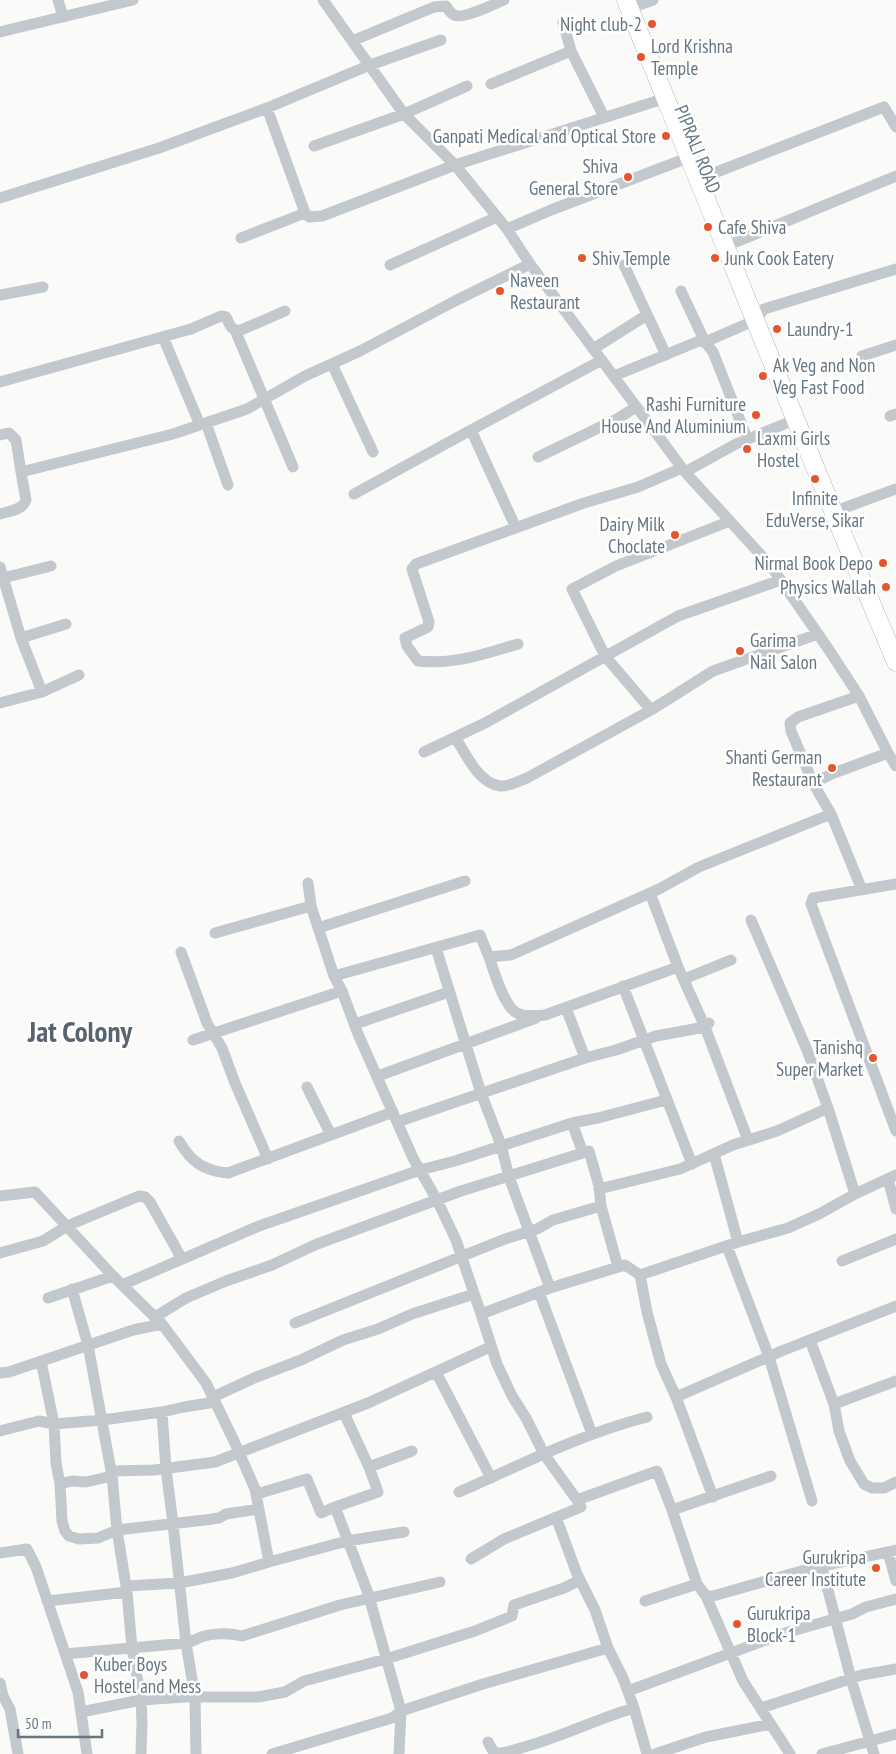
<svg xmlns="http://www.w3.org/2000/svg" width="896" height="1754" font-family="'PT Sans Narrow',sans-serif">
<rect width="100%" height="100%" fill="#fafaf8"/>
<g fill="none" stroke-linecap="round" stroke-linejoin="round">
<!-- primary casing -->
<g stroke="#b5babe" stroke-width="19">
<path id="primary" d="M 626,0 C 715,221 803,442 896,662"/>
</g>
<!-- minor -->
<path stroke="#c3c8cc" stroke-width="11" d="M 58,0 L 63,17
M 323,0 L 404,114 L 455,165 L 507,229 L 530,264 L 685,472 L 771,566 L 829,650 L 859,696 L 888,753
M 639,5 L 653,0
M 563,22 L 571,51
M 0,32 L 133,0
M 352,41 L 434,7 L 446,6 C 448,9 450,13 454,15 C 462,20 494,4 504,0
M 491,84 L 571,51 L 604,117
M 267,108 L 305,213 L 309,217 L 322,216 L 455,165 L 666,98
M 314,146 L 404,114 L 467,86
M 709,175 L 884,107 L 896,127
M 0,198 L 159,148 L 267,108 L 370,65 L 441,40
M 507,229 L 551,210 L 690,157
M 241,238 L 305,213
M 736,242 L 896,176
M 390,265 L 497,217
M 624,265 L 666,355
M 681,291 L 705,342 L 756,320 L 764,309 L 896,269
M 0,295 L 43,287
M 235,330 L 293,467
M 163,337 L 200,425
M 593,349 L 647,315
M 862,356 L 896,345
M 332,364 L 373,452
M 614,376 L 699,341 L 705,342 L 713,352 L 747,438
M 0,382 L 191,329 L 221,316 L 226,317 C 230,325 231,331 241,330 L 285,311
M 890,416 L 896,414
M 206,423 L 228,485
M 471,430 L 602,360
M 0,435 L 9,433 L 16,440 L 21,472 L 173,434 L 247,409 L 305,376 L 360,351 L 455,301 L 530,264
M 538,457 L 617,419 L 636,407
M 685,472 L 736,444 L 794,420
M 354,494 L 471,430 L 516,528
M 844,508 L 896,489
M 0,514 C 9,511 23,510 26,500 L 21,472
M 0,567 L 21,638 L 42,692
M 3,578 L 51,566
M 21,638 L 66,624
M 518,644 C 483,654 455,665 418,661 L 407,646 L 405,638 L 428,627 L 429,622 L 412,569 L 416,564 L 584,503 L 638,487 L 682,468
M 0,703 L 42,692 L 79,675
M 651,710 L 605,656 L 572,589 L 616,566 L 730,521
M 455,737 C 466,754 478,783 500,786 C 509,787 519,781 527,778 L 651,710 L 713,671 L 818,634
M 424,752 L 485,723 L 678,616 L 781,580
M 813,783 L 791,731 L 790,723 L 798,717 L 859,696
M 308,883 L 311,906 L 334,976
M 896,884 L 813,898 L 811,904 L 896,1131
M 862,890 L 831,814 L 813,783 L 834,773 L 888,753 L 896,766
M 650,893 L 678,967
M 751,920 L 807,1050 L 828,1108 L 855,1194
M 318,928 L 465,881
M 215,933 L 311,906
M 436,948 L 481,1093 L 501,1145 L 509,1177 L 550,1288
M 181,952 L 207,1023 L 222,1048 L 235,1083 L 268,1159
M 489,957 C 494,971 504,1007 517,1013 C 526,1017 536,1016 545,1015 L 678,967 L 705,1027 L 748,1140
M 684,979 L 731,960
M 623,986 L 692,1164
M 566,1008 L 585,1058
M 355,1024 L 449,992
M 193,1040 L 342,991
M 378,1076 L 536,1018
M 307,1087 L 331,1135
M 397,1122 L 585,1058 L 616,1050 L 656,1036 L 705,1027 L 709,1023
M 572,1123 L 598,1118 L 666,1100
M 179,1141 C 191,1162 204,1171 228,1173 L 393,1112
M 714,1154 L 738,1242
M 888,1179 L 896,1209
M 599,1189 L 680,1169 L 733,1145 L 777,1131 L 828,1108
M 0,1196 L 35,1192 L 113,1276 L 162,1324 L 206,1383 L 234,1441 L 255,1489 L 269,1562 L 347,1541 L 404,1532
M 727,1246 L 769,1357 L 812,1501
M 0,1253 L 43,1241 L 67,1226 L 139,1196 L 145,1197 L 150,1202 L 182,1259
M 842,1261 L 896,1239
M 640,1275 L 738,1242 L 788,1228 L 819,1214 L 855,1194 L 896,1175
M 122,1285 L 259,1226 L 420,1170 L 455,1161 L 572,1123 L 583,1153
M 72,1289 L 88,1345 L 112,1476 L 117,1530 L 127,1592 L 132,1648 L 141,1700 L 142,1722 L 141,1754
M 539,1292 L 592,1434
M 48,1298 L 113,1276
M 481,1314 L 456,1240 L 437,1200 L 413,1158 L 358,1034 L 342,991 L 334,976 L 480,935 L 489,957 L 511,955 L 659,889 L 699,867 L 831,814
M 155,1317 L 186,1298 L 226,1281 L 272,1265 L 317,1244 L 461,1191 L 589,1151 L 599,1186 L 601,1206 L 618,1267
M 295,1323 L 505,1239 L 537,1229 L 553,1220 L 601,1206
M 810,1340 L 834,1404 L 839,1431 L 850,1461 L 864,1484 L 872,1488 L 884,1488 L 896,1482
M 41,1361 L 54,1424 L 56,1463 L 60,1484 L 62,1521 L 65,1531 L 69,1536 L 79,1539 L 98,1538 L 117,1530 L 205,1520 L 219,1518 L 226,1514 L 259,1509
M 436,1372 L 491,1478
M 0,1373 L 9,1372 L 133,1330 L 162,1324
M 213,1397 L 254,1378 L 301,1360 L 343,1340 L 378,1329 L 412,1314 L 474,1294
M 676,1397 L 784,1350 L 896,1306
M 834,1404 L 896,1381
M 162,1412 L 166,1469 L 173,1524 L 186,1643 L 195,1697 L 196,1754
M 344,1413 L 369,1467
M 0,1431 L 39,1421 L 54,1424 L 102,1420 L 162,1412 L 184,1407 L 215,1402
M 111,1471 L 154,1470 L 215,1462 L 368,1403 L 490,1347
M 60,1484 L 72,1481 L 86,1482 L 112,1476
M 459,1492 C 520,1465 581,1434 647,1417
M 257,1494 L 307,1479 L 321,1513 L 335,1507 L 368,1593 L 401,1711 L 399,1754
M 713,1497 L 676,1397 L 661,1364 L 647,1312 L 640,1275 L 625,1265 L 550,1288 L 481,1314 L 497,1364 L 512,1396 L 526,1418 L 544,1454 L 577,1500 L 657,1471 L 672,1510 L 771,1476
M 335,1507 L 378,1492 L 369,1467 L 412,1451
M 672,1510 L 697,1584 L 706,1596 L 713,1596 L 805,1570 L 896,1550
M 556,1517 L 577,1574 L 595,1610 L 608,1648 L 623,1678 L 634,1708
M 888,1552 L 896,1581
M 0,1553 L 27,1549 L 36,1567 L 78,1692 L 87,1754
M 471,1559 L 504,1539 L 581,1507 L 577,1500
M 822,1567 L 851,1679 L 874,1754
M 126,1586 L 179,1583 L 232,1573 L 269,1562
M 706,1596 L 743,1681 L 790,1754
M 47,1601 L 127,1592
M 645,1601 L 697,1584
M 65,1654 L 186,1643 C 192,1642 196,1639 201,1637 C 213,1633 230,1633 242,1636 L 340,1605 L 440,1582
M 0,1683 L 3,1696 L 10,1709 L 18,1754
M 628,1691 L 785,1633 L 852,1614 L 866,1607 L 896,1599
M 761,1708 L 862,1675 L 896,1669
M 81,1712 L 141,1700 L 185,1697 L 258,1697 L 285,1692 L 304,1681 L 386,1659 L 475,1631 L 512,1616 L 514,1605 L 564,1588 L 580,1580
M 488,1742 L 494,1753 C 504,1754 514,1750 524,1747 C 562,1737 596,1719 634,1708 L 647,1754
M 272,1754 L 392,1718 L 401,1711 L 483,1684 L 608,1648
M 655,1754 L 706,1737 L 771,1724
M 822,1754 L 896,1734"/>
<!-- primary -->
<use href="#primary" stroke="#fff" stroke-width="18"/>
</g>
<!-- markers -->
<g fill="#e4572e" stroke="#fff" stroke-width="2">
<circle cx="652" cy="24" r="5"/>
<circle cx="641" cy="57" r="5"/>
<circle cx="666" cy="136" r="5"/>
<circle cx="628" cy="177" r="5"/>
<circle cx="708" cy="227" r="5"/>
<circle cx="582" cy="258" r="5"/>
<circle cx="715" cy="258" r="5"/>
<circle cx="500" cy="291" r="5"/>
<circle cx="777" cy="329" r="5"/>
<circle cx="763" cy="376" r="5"/>
<circle cx="756" cy="415" r="5"/>
<circle cx="747" cy="449" r="5"/>
<circle cx="815" cy="479" r="5"/>
<circle cx="675" cy="535" r="5"/>
<circle cx="883" cy="563" r="5"/>
<circle cx="886" cy="587" r="5"/>
<circle cx="740" cy="651" r="5"/>
<circle cx="832" cy="768" r="5"/>
<circle cx="873" cy="1058" r="5"/>
<circle cx="876" cy="1568" r="5"/>
<circle cx="737" cy="1624" r="5"/>
<circle cx="84" cy="1675" r="5"/>
</g>
<g text-anchor="middle" stroke-width="5" stroke-linejoin="round" paint-order="stroke">
<!-- poi labels -->
<g font-size="19" fill="#657683" stroke="#fff" text-anchor="start">
<text x="642" y="31" text-anchor="end">Night club-2</text>
<text x="651" y="53">Lord Krishna<tspan x="651" dy="22">Temple</tspan></text>
<text x="656" y="143" text-anchor="end">Ganpati Medical and Optical Store</text>
<text x="618" y="173" text-anchor="end">Shiva<tspan x="618" dy="22">General Store</tspan></text>
<text x="718" y="234">Cafe Shiva</text>
<text x="592" y="265">Shiv Temple</text>
<text x="725" y="265">Junk Cook Eatery</text>
<text x="510" y="287">Naveen<tspan x="510" dy="22">Restaurant</tspan></text>
<text x="787" y="336">Laundry-1</text>
<text x="773" y="372">Ak Veg and Non<tspan x="773" dy="22">Veg Fast Food</tspan></text>
<text x="746" y="411" text-anchor="end">Rashi Furniture<tspan x="746" dy="22">House And Aluminium</tspan></text>
<text x="757" y="445">Laxmi Girls<tspan x="757" dy="22">Hostel</tspan></text>
<text x="815" y="505" text-anchor="middle">Infinite<tspan x="815" dy="22">EduVerse, Sikar</tspan></text>
<text x="665" y="531" text-anchor="end">Dairy Milk<tspan x="665" dy="22">Choclate</tspan></text>
<text x="873" y="570" text-anchor="end">Nirmal Book Depo</text>
<text x="876" y="594" text-anchor="end">Physics Wallah</text>
<text x="750" y="647">Garima<tspan x="750" dy="22">Nail Salon</tspan></text>
<text x="822" y="764" text-anchor="end">Shanti German<tspan x="822" dy="22">Restaurant</tspan></text>
<text x="863" y="1054" text-anchor="end">Tanishq<tspan x="863" dy="22">Super Market</tspan></text>
<text x="866" y="1564" text-anchor="end">Gurukripa<tspan x="866" dy="22">Career Institute</tspan></text>
<text x="747" y="1620">Gurukripa<tspan x="747" dy="22">Block-1</tspan></text>
<text x="94" y="1671">Kuber Boys<tspan x="94" dy="22">Hostel and Mess</tspan></text>
</g>
<!-- street labels -->
<g font-size="19" fill="#657683" stroke="#fff">
<text transform="translate(698 149) rotate(68)" y="7">PIPRALI ROAD</text>
</g>
<!-- town labels -->
<g font-size="29" font-weight="bold" fill="#57646e" stroke="#fff">
<text x="80" y="1042">Jat Colony</text>
</g>
</g>
<!-- scale -->
<path d="M18 1729v8h84v-8" fill="none" stroke="#657683" stroke-width="2.5"/>
<text x="25" y="1729" font-size="15" fill="#657683" stroke="#ffffff" stroke-width="4" paint-order="stroke">50 m</text>
</svg>
